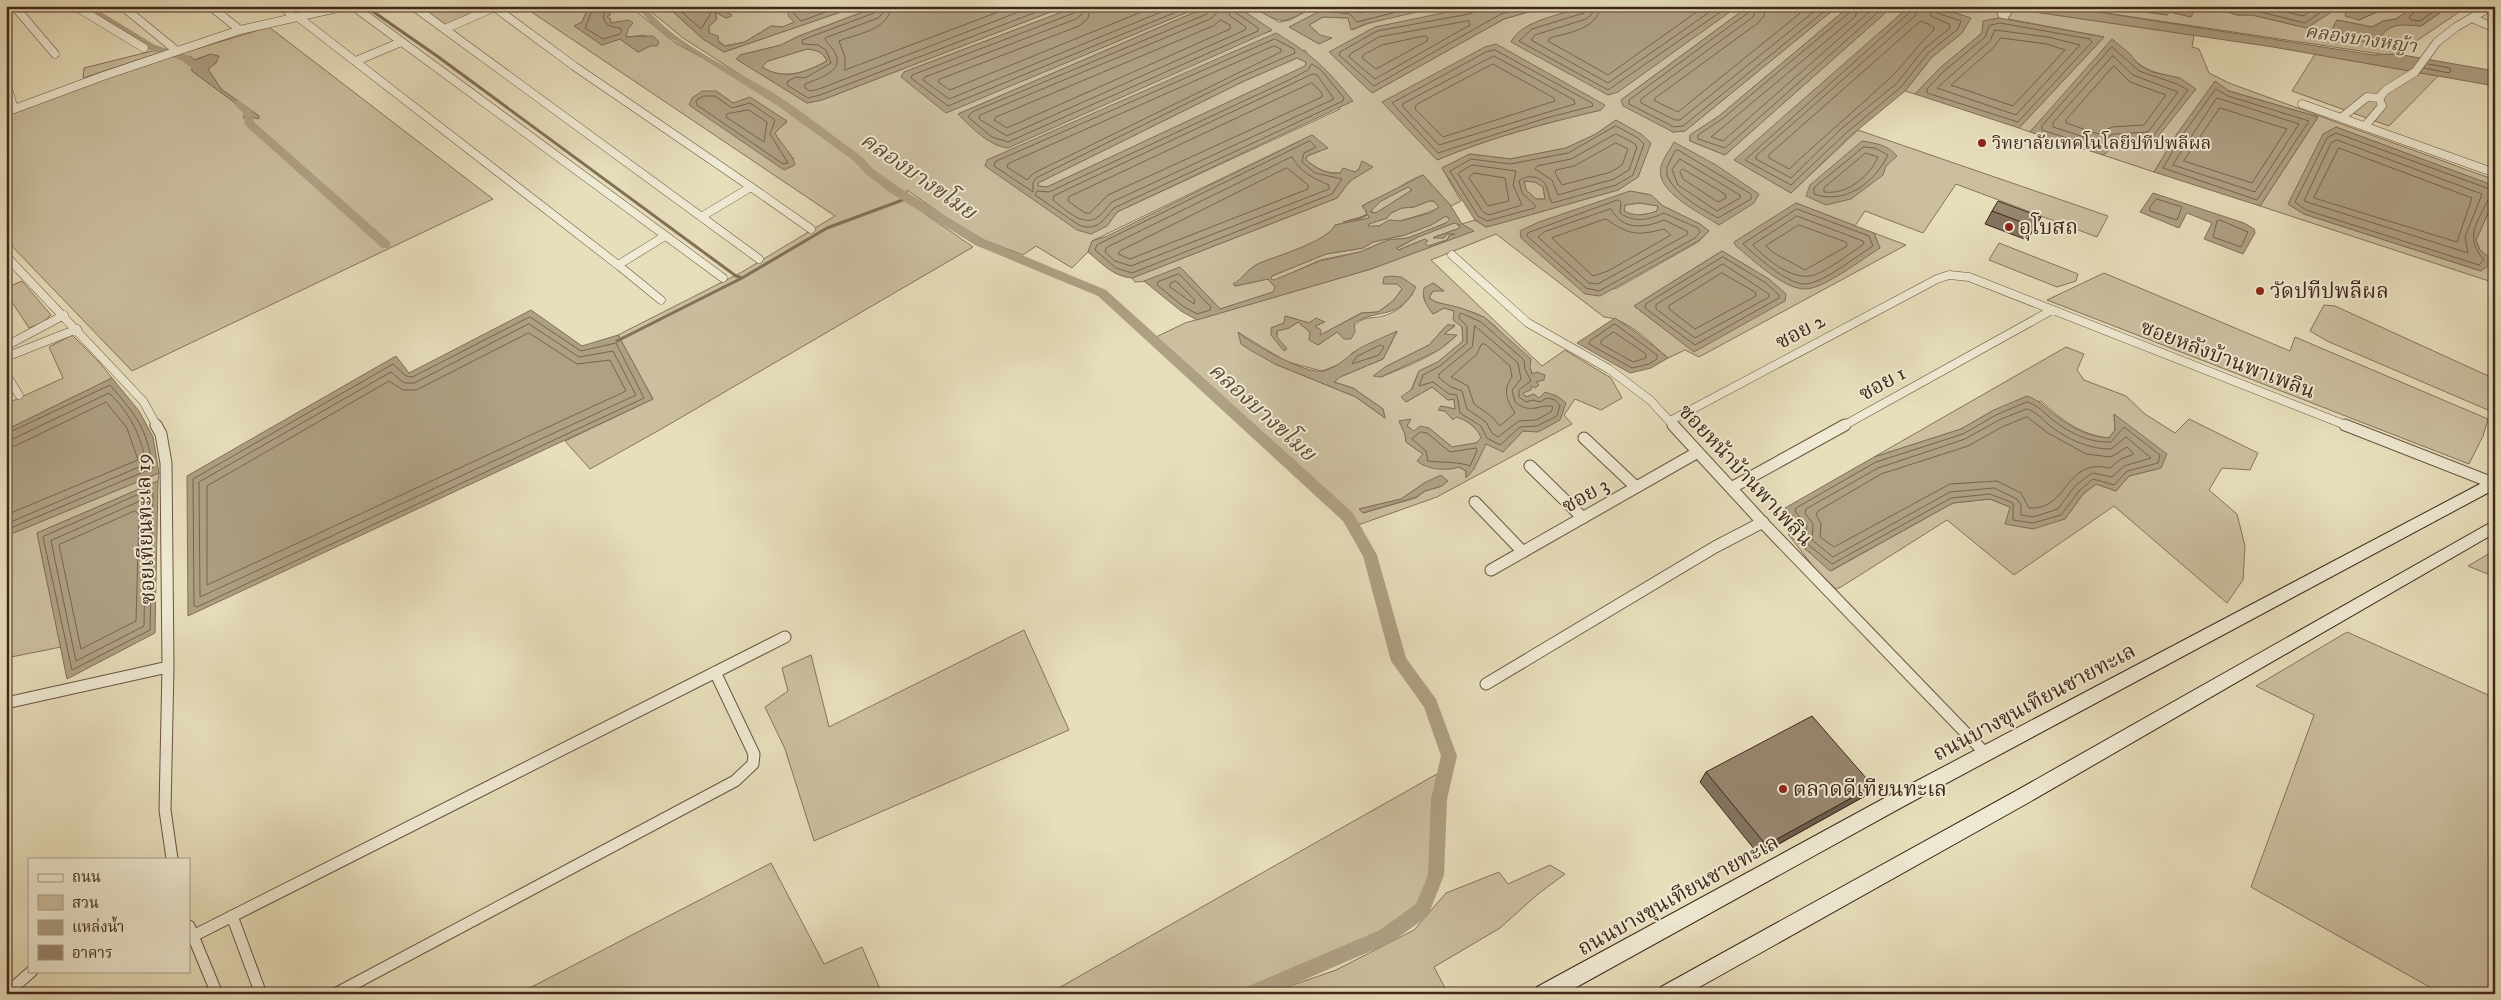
<svg xmlns="http://www.w3.org/2000/svg" width="2501" height="1000" font-family="'IM FELL DW Pica','Noto Serif Thai',serif">
<rect width="100%" height="100%" fill="#e7debb"/>
<filter id="stains"><feTurbulence type="fractalNoise" baseFrequency=".004" numOctaves="4"/><feColorMatrix values="0 0 0 0 .2 0 0 0 0 .09 0 0 0 0 .02 0 0 0 .5 -.17"/></filter>
<radialGradient id="worn" r=".72"><stop offset=".6" stop-color="#630" stop-opacity="0"/><stop offset="1" stop-color="#630" stop-opacity=".3"/></radialGradient>
<!-- green -->
<path fill="#cbbfa0" stroke="#86735d" fill-rule="evenodd" d="M 416,6 L 486,6 L 444,26 Z
M 541,6 L 589,6 L 582,22 L 575,26 L 602,45 L 620,39 L 638,52 L 650,46 L 645,35 L 626,37 L 627,28 L 619,23 L 609,24 L 606,17 C 612,8 620,6 630,6 L 674,42 L 789,106 L 683,38 L 644,6 L 673,6 L 669,8 L 703,39 L 724,52 L 858,6 L 879,6 L 799,36 L 781,45 L 740,55 L 737,59 L 807,103 L 822,100 L 1066,6 L 1078,6 L 904,72 L 946,112 L 1202,6 L 1209,6 L 958,114 L 1271,31 L 1236,6 L 1251,6 L 1279,22 L 1290,20 L 1316,6 L 1330,6 L 1290,27 L 1319,44 L 1320,35 L 1309,25 L 1323,17 L 1349,18 L 1352,30 C 1390,13 1436,6 1477,6 L 1330,52 L 1372,93 L 1504,19 L 1549,6 L 1589,6 L 1529,25 L 1608,95 L 1618,91 L 1738,6 L 1749,6 L 1621,100 L 1673,132 L 1685,131 L 1838,6 L 1850,6 L 1719,116 L 1690,135 L 1690,141 L 1725,155 L 1893,6 L 1910,6 L 1735,160 L 1791,193 L 1858,130 L 2108,216 L 2097,237 L 1956,184 L 1923,233 L 1865,211 L 1855,226 L 1796,203 L 1880,248 L 1874,233 L 1906,245 L 1699,357 L 1685,350 L 1668,358 C 1650,343 1629,319 1604,317 L 1496,234 L 1431,260 L 1542,366 L 1565,350 L 1611,378 L 1622,398 L 1601,410 L 1575,399 L 1564,415 L 1572,424 L 1437,497 L 1358,525 C 1297,456 1222,400 1154,338 L 1185,323 L 1371,269 L 1473,231 L 1462,224 L 1475,220 L 1486,227 L 1618,190 L 1638,177 L 1650,143 L 1616,120 L 1596,134 L 1566,148 L 1510,159 L 1470,154 L 1442,168 L 1461,201 L 1451,206 L 1423,175 C 1412,179 1404,184 1395,190 C 1386,197 1372,199 1362,206 L 1367,214 L 1357,220 L 1368,215 L 1369,218 L 1335,225 C 1328,242 1277,256 1260,263 C 1248,268 1243,277 1235,286 L 1268,279 L 1275,287 L 1274,292 L 1220,309 L 1180,267 L 1149,281 L 1135,282 L 1132,278 L 1337,198 L 1350,181 L 1372,167 L 1362,161 L 1359,169 L 1355,172 L 1343,169 L 1340,173 C 1326,174 1316,168 1306,160 L 1307,156 L 1327,148 L 1312,135 L 1092,241 L 1088,252 L 1072,268 L 1036,246 L 1023,255 L 984,240 L 947,218 L 907,190 L 908,202 L 973,247 L 663,428 L 590,469 L 565,441 L 653,399 L 618,335 L 742,272 L 835,216 L 530,11 ZM 1305,50 L 1340,109 L 1117,212 L 1107,226 L 987,160 ZM 716,91 L 733,103 L 787,122 L 774,133 L 781,145 L 794,159 ZM 1601,110 C 1546,123 1489,138 1437,160 L 1418,138 ZM 1630,191 L 1651,195 L 1663,206 L 1700,224 L 1709,231 L 1698,242 L 1617,288 L 1585,293 ZM 1722,251 L 1752,269 L 1694,351 L 1634,306 ZM 1401,277 L 1406,281 L 1413,294 C 1407,300 1402,308 1395,311 C 1370,325 1364,307 1344,339 L 1337,332 L 1318,345 L 1310,332 L 1298,322 L 1289,328 L 1277,331 L 1277,337 L 1271,328 L 1284,323 L 1286,316 L 1309,323 L 1324,322 L 1315,326 L 1319,336 L 1361,313 L 1378,312 L 1393,301 L 1402,289 L 1397,284 ZM 1433,283 L 1443,290 L 1433,291 L 1429,298 C 1444,308 1467,307 1483,317 C 1500,327 1516,349 1528,365 C 1533,372 1533,379 1539,385 L 1531,386 L 1523,393 L 1526,397 L 1534,394 L 1538,398 L 1538,431 L 1523,431 L 1503,452 L 1486,443 L 1466,477 L 1466,471 L 1459,467 L 1450,469 L 1423,465 L 1423,454 L 1406,442 L 1405,434 L 1399,421 L 1410,420 L 1407,426 L 1414,432 L 1429,428 L 1452,447 L 1476,443 L 1482,438 C 1476,424 1453,412 1439,410 L 1441,406 L 1455,409 L 1454,399 L 1448,400 L 1432,387 L 1406,402 L 1419,371 L 1438,362 L 1463,341 L 1462,327 L 1454,311 L 1444,308 L 1433,314 L 1423,297 ZM 1447,325 L 1455,326 L 1444,334 L 1456,336 C 1436,356 1407,366 1381,377 L 1385,367 L 1429,345 ZM 1397,332 L 1383,359 L 1340,377 L 1334,382 L 1353,388 L 1383,409 L 1385,418 L 1356,397 L 1275,364 L 1239,333 L 1287,362 L 1322,371 L 1345,362 L 1352,353 ZM 1426,482 L 1442,486 L 1425,491 L 1416,498 L 1363,513 L 1359,509 L 1401,499 Z
M 759,6 L 784,6 L 795,22 L 783,27 L 771,26 L 745,42 L 725,46 L 709,33 L 709,26 L 717,19 L 715,12 L 726,18 L 732,15 L 727,12 L 734,8 L 747,11 Z
M 1934,6 L 1994,6 L 1999,18 L 1984,21 L 1982,33 L 1940,68 L 1915,94 L 1905,91 L 1932,57 L 1962,33 L 1970,18 Z
M 2059,6 L 2128,6 C 2139,13 2154,13 2167,15 L 2170,12 L 2191,17 L 2191,10 L 2181,6 L 2207,6 L 2237,15 L 2252,15 L 2307,28 L 2340,6 L 2358,6 L 2346,12 L 2359,20 L 2377,12 L 2392,11 L 2399,6 L 2415,6 L 2396,19 L 2383,21 L 2372,27 L 2337,20 L 2334,31 L 2353,38 L 2382,32 L 2399,24 L 2421,26 L 2450,6 L 2468,6 L 2397,54 L 2387,55 Z
M 2014,9 L 2194,35 L 2192,47 L 2199,49 L 2209,73 L 2229,83 L 2495,180 L 2495,187 L 2336,127 L 2288,204 L 2304,214 L 2481,271 L 2480,250 L 2476,240 L 2495,198 L 2495,283 L 2260,206 L 2318,117 L 2229,91 L 2215,82 L 2177,134 L 2154,172 L 2103,155 L 2114,145 L 2152,144 L 2180,79 C 2167,75 2153,73 2142,66 C 2135,62 2121,46 2112,40 L 2030,132 L 2019,128 L 2104,37 L 2008,19 Z
M 269,27 L 493,199 L 132,371 L 6,240 L 6,114 L 103,77 ZM 211,54 L 216,63 L 207,68 L 221,89 L 259,116 L 248,116 L 245,110 L 192,71 L 192,65 L 185,59 L 194,60 Z
M 160,49 L 162,52 L 83,78 L 84,68 Z
M 807,49 C 818,50 822,52 827,61 C 805,72 785,81 762,67 L 768,61 Z
M 2315,54 L 2438,76 L 2389,126 L 2292,91 Z
M 1297,58 L 1306,62 L 1306,66 L 1047,187 L 1038,186 L 1038,183 L 1242,82 Z
M 1524,181 L 1535,182 L 1543,187 L 1545,199 L 1536,199 L 1526,190 Z
M 1408,187 L 1412,190 L 1376,213 L 1370,211 L 1381,201 Z
M 1429,201 L 1434,201 L 1439,207 C 1433,213 1376,228 1368,227 L 1368,224 L 1387,218 L 1391,213 L 1402,208 L 1414,207 Z
M 1640,203 L 1658,206 L 1657,211 C 1646,215 1634,217 1624,211 L 1625,205 Z
M 1446,216 L 1450,219 L 1446,223 L 1408,238 L 1388,240 L 1360,252 L 1320,260 L 1274,281 L 1270,279 L 1272,276 L 1326,254 L 1363,248 L 1373,242 L 1405,235 L 1431,225 Z
M 1454,223 L 1457,223 L 1460,228 L 1434,237 L 1444,238 L 1447,234 L 1455,234 L 1449,236 L 1447,240 L 1428,246 L 1424,243 L 1425,239 L 1398,250 L 1396,249 L 1418,237 Z
M 1999,243 L 2078,274 L 2076,281 L 2057,287 L 1989,260 Z
M 2104,273 L 2290,351 L 2295,337 L 2488,419 L 2483,436 L 2469,464 L 2047,300 Z
M 22,281 L 51,315 L 42,323 L 29,328 L 6,293 L 6,288 Z
M 2324,305 L 2335,306 L 2495,379 L 2495,413 L 2327,341 L 2310,331 Z
M 72,335 L 98,361 L 112,378 L 6,430 L 6,404 L 63,378 L 49,347 Z
M 2066,347 L 2084,354 L 2077,370 L 2084,380 L 2126,396 L 2145,414 L 2175,433 L 2189,419 L 2258,453 L 2250,470 L 2222,468 L 2209,490 L 2237,514 L 2245,546 L 2243,580 L 2227,603 L 2114,506 L 2014,575 L 1947,520 L 1841,587 L 1836,589 L 1819,574 L 1788,534 L 1831,571 L 1953,503 L 1990,499 L 2010,507 L 2065,519 L 2083,494 L 2096,484 L 2116,491 L 2129,476 L 2161,468 L 2114,415 L 2115,430 L 2109,438 C 2081,435 2061,420 2041,401 L 1994,410 L 1961,429 L 1874,457 Z
M 159,473 L 158,481 L 37,533 L 61,647 L 6,658 L 6,536 Z
M 2495,550 L 2495,577 L 2468,566 Z
M 1024,630 L 1069,730 L 814,841 L 785,749 L 765,707 L 788,691 L 782,668 L 811,655 L 829,727 Z
M 2347,632 L 2495,698 L 2495,994 L 2442,994 L 2251,887 L 2314,715 L 2256,686 Z
M 1437,774 L 1433,799 L 1430,873 L 1418,905 L 1386,929 L 1232,994 L 1048,994 Z
M 771,863 L 824,964 L 862,947 L 882,994 L 518,994 Z
M 1550,865 L 1565,874 L 1538,894 L 1500,928 L 1434,967 L 1448,994 L 1267,994 L 1336,970 L 1414,930 L 1446,893 L 1499,872 L 1508,884 Z"/>
<!-- water -->
<path fill="#aea084" stroke="#82705a" fill-rule="evenodd" d="M 589,6 L 621,6 L 611,10 L 610,15 L 607,17 L 611,19 L 610,23 L 629,20 L 633,23 L 628,29 L 626,37 L 653,36 L 659,42 L 657,46 L 650,46 L 638,52 L 620,39 L 602,45 L 574,26 L 582,22 Z
M 673,6 L 759,6 L 747,11 L 734,8 L 728,12 L 732,16 L 726,18 L 715,12 L 717,19 L 709,26 L 709,33 L 718,36 L 719,43 L 725,46 L 745,42 L 771,26 L 783,27 L 794,22 L 789,17 L 787,9 L 784,6 L 858,6 L 724,52 L 703,39 L 669,8 Z
M 879,6 L 1066,6 L 822,100 L 807,103 L 736,59 L 740,55 L 781,45 L 799,36 ZM 807,49 C 817,50 823,52 827,61 C 805,73 784,81 762,67 L 768,61 Z
M 1078,6 L 1202,6 L 946,113 L 901,77 L 904,72 Z
M 1209,6 L 1236,6 L 1272,30 L 1008,148 C 989,146 971,127 958,114 Z
M 1251,6 L 1316,6 C 1281,24 1285,26 1251,6 Z
M 1330,6 L 1443,6 L 1365,24 L 1351,30 L 1348,18 L 1323,17 L 1309,25 L 1320,35 L 1332,38 L 1319,44 L 1289,27 Z
M 1477,6 L 1549,6 L 1504,19 L 1372,93 L 1329,52 L 1375,27 Z
M 1589,6 L 1738,6 L 1618,92 L 1608,95 L 1511,42 C 1521,20 1567,13 1589,6 Z
M 1749,6 L 1838,6 L 1685,131 L 1673,132 L 1623,106 L 1621,100 Z
M 1850,6 L 1893,6 L 1725,155 L 1690,141 L 1690,135 L 1719,116 Z
M 1910,6 L 1934,6 L 1971,18 L 1962,33 L 1932,57 L 1905,91 L 1849,137 L 1791,193 L 1734,160 Z
M 1994,6 L 2059,6 L 2374,55 L 2397,54 L 2495,71 L 2495,86 L 2273,47 Z
M 2128,6 C 2142,6 2186,2 2193,13 L 2191,17 L 2170,12 L 2167,15 L 2135,10 Z
M 2207,6 L 2340,6 L 2307,28 L 2252,15 L 2238,15 Z
M 2358,6 L 2399,6 L 2392,11 L 2377,12 L 2359,20 L 2345,16 L 2346,12 Z
M 2415,6 L 2450,6 L 2421,26 C 2396,24 2387,23 2375,46 L 2334,31 L 2333,27 L 2337,20 L 2372,27 L 2383,21 L 2396,19 Z
M 1999,18 L 2104,37 L 2019,128 L 1915,94 L 1940,68 L 1982,33 L 1983,21 Z
M 1276,33 C 1313,55 1326,68 1353,101 L 1117,212 L 1107,226 L 1091,234 L 1077,230 L 985,166 L 987,160 ZM 1297,58 L 1306,62 L 1305,66 L 1047,187 L 1038,186 L 1038,183 L 1242,82 Z
M 2112,39 L 2130,54 L 2139,65 L 2152,72 L 2180,78 L 2196,89 L 2152,144 L 2115,145 L 2103,155 L 2030,132 Z
M 1496,44 L 1605,105 L 1601,110 C 1546,123 1489,138 1437,160 L 1382,102 L 1485,47 Z
M 211,54 L 219,56 L 216,63 L 208,69 L 221,89 L 259,116 L 259,119 L 248,116 L 243,118 L 245,110 L 192,71 L 192,65 L 185,58 L 190,56 L 195,60 Z
M 2215,81 L 2229,91 L 2318,117 L 2260,206 L 2154,172 L 2177,134 Z
M 702,91 L 716,91 L 733,103 L 750,97 L 787,121 L 775,133 C 780,143 793,154 795,165 L 784,170 L 689,105 L 692,98 Z
M 1616,120 L 1641,134 L 1651,143 L 1638,177 L 1618,190 L 1498,224 L 1486,227 L 1475,220 L 1442,168 L 1470,154 L 1510,159 L 1566,148 L 1596,134 ZM 1524,181 L 1535,182 L 1543,187 L 1545,199 L 1536,199 L 1526,190 Z
M 2336,127 L 2495,186 L 2495,198 L 2476,240 L 2480,250 L 2490,258 L 2489,265 L 2481,271 L 2304,214 L 2288,204 L 2323,134 Z
M 1312,135 L 1328,148 L 1307,156 L 1306,160 C 1316,168 1326,175 1340,173 L 1343,168 L 1355,172 L 1359,169 L 1362,161 L 1373,167 L 1350,181 L 1337,198 L 1132,278 C 1112,276 1103,264 1088,252 L 1092,241 L 1107,236 Z
M 1862,141 C 1875,143 1888,145 1897,156 L 1886,166 L 1883,175 L 1851,199 L 1826,205 L 1806,196 L 1810,185 Z
M 1674,142 L 1716,165 L 1759,194 L 1754,203 L 1719,225 C 1702,214 1654,191 1661,167 C 1663,158 1670,150 1674,142 Z
M 1423,175 L 1451,206 L 1462,224 L 1474,231 L 1371,269 L 1197,320 L 1181,311 L 1144,281 L 1180,267 L 1220,309 L 1273,292 L 1275,287 L 1268,279 L 1235,286 L 1233,284 C 1243,279 1248,268 1260,263 C 1277,256 1328,241 1335,225 L 1369,218 L 1368,215 L 1343,222 L 1357,219 L 1367,214 L 1366,209 L 1362,206 ZM 1408,187 L 1412,190 L 1376,213 L 1370,212 L 1381,201 ZM 1429,201 L 1434,201 L 1439,207 L 1430,213 L 1401,221 L 1389,220 L 1379,226 L 1368,226 L 1369,224 L 1387,218 L 1391,213 L 1402,208 L 1414,207 ZM 1446,216 L 1450,219 L 1446,223 L 1408,238 L 1388,240 L 1360,252 L 1320,261 L 1274,280 L 1271,279 L 1272,276 L 1326,254 L 1363,248 L 1373,242 L 1405,235 L 1431,225 ZM 1454,223 L 1460,225 L 1460,228 L 1433,238 L 1444,238 L 1447,234 L 1455,234 L 1454,235 L 1451,234 L 1447,240 L 1428,246 L 1425,243 L 1428,241 L 1425,239 L 1399,250 L 1396,248 L 1418,237 Z
M 1630,191 L 1651,195 L 1663,206 L 1700,224 L 1709,231 L 1698,241 L 1600,296 L 1585,294 L 1521,238 L 1520,231 L 1539,222 ZM 1640,203 L 1658,206 L 1657,211 C 1647,215 1634,217 1624,211 L 1625,205 Z
M 2153,193 L 2244,223 L 2254,229 L 2255,233 L 2243,254 L 2204,239 L 2212,223 L 2187,213 L 2179,228 L 2140,212 Z
M 1796,203 L 1874,233 L 1880,248 C 1862,259 1824,289 1805,289 C 1783,289 1752,259 1736,246 L 1734,242 Z
M 1722,251 L 1769,279 L 1786,294 L 1785,301 L 1694,352 L 1634,306 Z
M 1391,276 L 1401,277 L 1416,287 C 1399,321 1378,308 1354,323 L 1355,332 L 1351,339 L 1344,339 L 1337,332 L 1318,345 L 1309,340 L 1310,332 L 1298,322 L 1289,328 L 1277,331 L 1277,337 L 1287,349 L 1284,351 L 1271,335 L 1271,328 L 1284,323 L 1285,316 L 1309,323 L 1316,318 L 1325,322 L 1315,326 L 1321,330 L 1320,335 L 1362,313 L 1378,312 L 1393,301 L 1402,289 L 1397,284 L 1383,284 L 1384,277 Z
M 1433,283 L 1444,291 L 1433,291 L 1429,298 L 1436,302 L 1461,308 L 1484,317 L 1531,359 L 1530,367 L 1532,374 L 1537,372 L 1545,375 L 1544,380 L 1536,382 L 1539,385 L 1535,388 L 1531,386 L 1531,390 L 1523,393 L 1526,397 L 1534,394 L 1539,398 L 1545,392 L 1557,396 L 1566,403 L 1560,420 L 1538,432 L 1523,431 L 1503,452 L 1486,444 L 1474,469 L 1466,478 L 1466,471 L 1459,467 C 1446,471 1428,470 1417,461 L 1423,454 L 1406,442 L 1405,434 L 1399,421 L 1411,419 L 1407,426 L 1414,431 L 1420,426 L 1429,428 L 1452,447 L 1476,443 L 1481,438 C 1477,426 1468,421 1456,417 L 1453,420 L 1445,411 L 1438,410 L 1441,406 L 1455,409 L 1454,399 L 1448,400 L 1432,387 L 1406,402 L 1401,397 L 1412,389 L 1419,371 L 1438,362 L 1463,341 L 1462,327 L 1453,320 L 1454,311 L 1444,308 L 1433,314 C 1426,305 1422,299 1424,288 Z
M 531,310 L 582,346 L 618,335 L 653,399 L 188,616 L 187,476 L 396,356 L 409,373 Z
M 1615,318 L 1637,333 L 1668,358 L 1651,368 L 1630,373 L 1577,343 Z
M 1447,325 L 1455,325 L 1444,334 L 1457,335 L 1439,350 L 1381,377 L 1373,376 L 1385,367 L 1429,345 Z
M 1397,331 L 1383,359 L 1340,377 L 1334,382 L 1353,388 L 1383,409 L 1385,418 L 1356,397 L 1275,364 L 1250,350 L 1241,344 L 1238,332 C 1252,344 1306,375 1324,371 C 1342,366 1350,352 1366,345 C 1376,340 1387,336 1397,331 Z
M 112,378 L 139,411 L 153,437 L 159,473 L 6,536 L 6,430 Z
M 2027,396 C 2043,402 2046,409 2059,418 C 2074,429 2090,437 2109,438 L 2115,430 L 2114,414 L 2167,454 L 2161,468 L 2129,476 L 2116,491 L 2096,484 L 2083,494 L 2065,519 L 2033,529 L 2005,524 L 2010,507 L 1990,499 L 1953,503 L 1830,571 L 1799,543 L 1803,527 L 1785,508 L 1874,457 L 1961,429 L 1994,410 Z
M 1441,475 L 1448,481 L 1442,486 L 1425,491 L 1416,497 L 1363,513 L 1359,509 L 1401,499 L 1426,482 Z
M 158,481 L 155,633 L 67,679 L 37,533 Z"/>
<g fill="none" stroke-linecap="round" stroke-linejoin="round">
<!-- shore -->
<path stroke="#77644f" stroke-width="1" d="M 594,6 L 585,28 L 603,39 L 620,34 L 622,31 L 620,28 C 611,27 605,26 603,16 L 608,6
M 675,6 L 701,29 L 713,10 L 723,10 L 727,6
M 792,6 L 794,14 L 801,21 L 842,6
M 878,6 L 874,13 L 802,40 L 803,44 L 818,45 L 826,50 L 831,63 L 805,78 L 796,77 L 788,81 L 787,85 L 808,98 L 820,95 L 1052,6
M 884,6 L 883,13 L 878,18 L 825,38 C 826,43 831,46 834,51 C 847,71 819,78 805,84 L 805,88 L 810,91 L 819,89 L 1034,6
M 892,6 C 887,31 859,33 839,41 L 845,57 L 845,70 L 1014,6
M 1077,6 L 1074,13 L 912,75 L 911,78 L 948,106 L 1191,6
M 1084,6 L 1082,14 L 1076,19 L 925,77 L 923,80 L 949,99 L 1176,6
M 1091,6 L 1088,18 L 1079,26 L 940,79 L 938,82 L 950,90 L 1156,6
M 1212,6 L 1207,14 L 972,112 L 968,117 L 992,137 L 1008,142 L 1258,31 L 1258,28 L 1235,12 L 1234,6
M 1218,6 L 1216,14 L 1210,19 L 980,115 L 979,119 L 1007,136 L 1245,30 L 1246,27 L 1230,16 L 1227,6
M 1331,6 L 1332,12 L 1350,14 L 1357,22 L 1420,6
M 1338,6 L 1351,8 L 1360,13 L 1391,6
M 1476,6 L 1474,12 L 1469,14 L 1377,31 L 1340,52 L 1339,55 L 1374,86 L 1501,14 L 1530,6
M 1587,6 L 1584,13 L 1532,29 L 1519,41 L 1608,90 L 1729,6
M 1593,6 L 1592,14 L 1586,19 L 1535,35 L 1531,40 L 1608,83 L 1718,6
M 1601,6 C 1596,30 1570,32 1550,38 L 1548,41 L 1608,75 L 1705,6
M 1752,6 L 1749,12 L 1629,100 L 1629,104 L 1674,127 L 1683,126 L 1831,6
M 1758,6 L 1753,17 L 1641,99 L 1641,103 L 1675,120 L 1680,120 L 1821,6
M 1766,6 L 1764,16 L 1758,23 L 1655,98 L 1655,101 L 1678,112 L 1809,6
M 1853,6 L 1850,12 L 1722,119 L 1698,135 L 1698,139 L 1725,148 L 1885,6
M 1859,6 L 1855,17 L 1711,137 L 1723,141 L 1876,6
M 1912,6 L 1910,12 L 1745,160 L 1791,185 L 1845,134 L 1901,87 L 1928,53 L 1958,29 L 1961,21 L 1937,13 L 1933,6
M 1919,6 L 1915,16 L 1756,156 L 1756,159 L 1791,178 L 1841,129 L 1897,83 L 1924,49 L 1950,28 L 1949,24 L 1931,16 L 1927,6
M 2028,6 L 2071,12 L 2073,6
M 2223,6 L 2238,10 L 2253,10 L 2305,23 L 2330,6
M 2261,6 L 2303,16 L 2318,6
M 2417,6 L 2416,11 L 2409,17 L 2411,20 L 2420,21 L 2441,6
M 1221,20 L 1230,25 L 1230,29 L 1007,128 L 994,120 L 996,117 L 1213,26 Z
M 1469,21 L 1470,25 L 1375,79 L 1349,57 L 1350,54 L 1379,37 Z
M 1921,21 L 1934,27 L 1934,30 C 1917,45 1906,63 1890,78 C 1857,109 1822,138 1789,169 L 1769,158 L 1769,155 Z
M 2000,23 L 2090,39 L 2092,42 L 2018,122 L 1927,93 L 1927,89 L 1943,72 L 1985,37 L 1989,26 Z
M 1995,30 L 2048,37 L 2080,45 L 2016,115 L 1937,88 L 1990,41 Z
M 1425,36 L 1428,38 L 1427,41 L 1376,69 L 1362,58 L 1363,55 L 1382,45 Z
M 2001,38 L 2047,44 L 2065,50 L 2013,106 L 1951,85 L 1994,47 Z
M 1275,39 L 1294,49 L 1295,53 L 1240,77 L 1036,178 L 1033,183 L 1033,192 L 994,166 L 995,162 Z
M 1274,46 L 1281,49 L 1281,52 L 1034,173 L 1027,180 L 1007,167 L 1008,164 Z
M 2112,47 L 2139,71 L 2177,84 L 2188,90 L 2151,139 L 2114,140 L 2101,149 L 2042,130 L 2042,126 Z
M 1495,50 L 1592,103 L 1593,106 L 1546,118 L 1438,153 L 1392,103 L 1486,52 Z
M 1494,56 L 1574,100 L 1575,104 L 1439,145 L 1403,107 L 1403,104 Z
M 2113,56 L 2133,75 L 2178,92 L 2148,132 L 2113,134 L 2100,142 L 2053,127 L 2053,123 Z
M 1312,64 L 1321,70 L 1344,98 L 1343,101 L 1114,208 C 1103,220 1097,232 1079,225 L 1035,195 L 1037,191 L 1049,192 L 1291,79 L 1308,70 Z
M 1493,64 L 1554,98 L 1555,101 L 1443,137 L 1415,109 L 1416,105 Z
M 2114,66 L 2130,82 L 2166,95 L 2144,125 L 2112,127 L 2098,134 L 2066,123 L 2066,120 Z
M 2424,68 L 2449,73 L 2451,71 L 2450,68 L 2428,64
M 1313,74 L 1317,75 L 1334,99 L 1112,202 C 1107,206 1104,213 1098,217 C 1083,228 1065,209 1053,200 L 1054,196 Z
M 1312,83 L 1322,93 L 1322,97 L 1108,195 L 1090,213 L 1085,213 L 1068,201 L 1069,197 Z
M 2216,89 L 2228,96 L 2309,121 L 2257,200 L 2163,168 L 2181,137 Z
M 704,96 L 715,96 L 732,108 L 750,103 L 775,120 L 770,134 L 788,163 L 783,164 L 697,105 L 696,101 Z
M 2217,98 L 2299,124 L 2255,192 L 2173,165 Z
M 2220,108 L 2287,129 L 2252,183 L 2184,161 Z
M 749,110 L 767,122 L 764,142 L 726,117 L 727,114 Z
M 1616,126 L 1638,138 L 1644,144 L 1633,175 L 1616,185 L 1552,203 C 1548,198 1549,189 1545,184 C 1539,175 1526,175 1519,181 L 1522,193 L 1535,205 L 1535,208 L 1487,221 L 1478,216 L 1450,171 L 1471,159 L 1510,164 L 1568,153 Z
M 1616,134 L 1634,143 L 1637,147 L 1629,170 L 1614,179 L 1558,195 L 1552,180 L 1535,169 L 1537,166 L 1571,159 Z
M 2337,140 L 2482,194 L 2465,237 L 2468,253 L 2304,201 L 2331,143 Z
M 1310,141 L 1316,147 L 1304,153 L 1302,162 L 1315,173 L 1342,179 L 1332,194 L 1132,273 L 1116,268 L 1095,250 L 1097,245 Z
M 1616,143 L 1628,149 L 1622,165 L 1611,172 L 1562,185 L 1555,173 L 1556,170 L 1574,166 Z
M 1864,147 L 1875,148 L 1888,155 C 1874,183 1845,205 1814,194 L 1814,188 Z
M 2339,148 L 2472,198 L 2457,242 L 2314,198 Z
M 1678,150 L 1751,194 L 1751,199 L 1718,218 C 1699,207 1677,196 1667,176 L 1667,167 L 1675,151 Z
M 1866,153 L 1878,157 C 1869,177 1847,195 1824,192 L 1824,188 Z
M 1292,157 C 1301,173 1313,178 1329,185 L 1329,189 L 1131,266 L 1115,261 L 1105,252 L 1106,248 Z
M 1680,159 L 1740,195 L 1740,198 L 1717,211 L 1678,185 L 1672,170 Z
M 1472,165 L 1516,171 L 1513,185 L 1522,205 L 1489,215 L 1483,212 L 1458,174 Z
M 1287,168 L 1308,185 L 1308,189 L 1130,259 L 1118,254 L 1120,251 Z
M 1683,169 L 1725,194 L 1726,198 L 1718,202 L 1683,179 L 1680,172 Z
M 1474,173 L 1505,178 L 1509,201 L 1488,206 L 1469,178 Z
M 2495,191 L 2336,133 L 2327,138 L 2295,202 L 2306,210 L 2479,265 L 2484,260 C 2464,237 2477,223 2488,200 L 2495,197
M 2157,199 L 2182,207 L 2177,220 L 2150,211 L 2150,207 Z
M 1618,200 L 1621,202 L 1620,213 C 1634,223 1649,220 1664,213 L 1698,228 L 1700,232 L 1695,238 L 1599,291 L 1586,288 L 1527,236 L 1528,233 Z
M 1611,209 C 1623,231 1644,228 1664,220 L 1687,231 L 1688,234 L 1598,284 L 1589,283 L 1538,237 L 1544,232 Z
M 1797,209 L 1869,236 L 1873,246 C 1858,255 1822,284 1805,284 C 1786,284 1757,256 1743,244 Z
M 1797,216 L 1863,241 L 1864,244 C 1850,253 1829,270 1814,275 C 1793,282 1766,259 1753,245 Z
M 1606,219 C 1629,235 1637,236 1664,229 L 1671,235 L 1608,271 L 1593,276 L 1552,238 Z
M 2220,220 L 2248,232 L 2241,247 L 2213,237 L 2217,221 Z
M 1799,225 L 1846,242 L 1847,246 L 1805,270 L 1774,253 L 1766,246 Z
M 1723,257 L 1766,283 L 1779,295 L 1779,298 L 1695,345 L 1645,308 L 1646,304 Z
M 1723,264 L 1769,294 L 1769,297 L 1695,338 L 1656,309 L 1656,305 Z
M 1722,273 L 1755,292 L 1756,296 L 1695,329 L 1669,309 L 1669,306 Z
M 1179,274 L 1211,307 L 1210,310 L 1197,314 L 1184,307 L 1157,285 L 1158,282 Z
M 1176,281 L 1195,300 L 1194,304 L 1170,287 L 1170,284 Z
M 1461,313 L 1481,322 L 1524,360 L 1525,369 L 1531,381 L 1519,390 L 1519,397 L 1526,402 L 1533,400 L 1540,402 L 1547,398 L 1555,400 L 1560,405 L 1557,416 L 1537,426 L 1520,427 L 1500,445 L 1487,438 L 1481,426 L 1460,413 L 1457,395 L 1449,394 L 1433,382 L 1419,386 L 1423,375 L 1440,366 L 1467,343 L 1467,326 L 1459,318 Z
M 530,317 L 581,351 L 616,343 L 644,398 L 197,607 L 194,606 L 193,479 L 393,364 L 406,376 L 412,377 Z
M 529,324 L 579,357 L 613,351 L 636,395 L 200,597 L 199,482 L 391,372 L 404,383 L 414,383 Z
M 1615,324 L 1657,355 L 1657,359 L 1649,364 L 1632,368 L 1589,344 L 1590,341 Z
M 1475,326 L 1518,363 L 1521,379 L 1512,390 L 1515,402 C 1532,416 1542,402 1553,407 L 1551,412 L 1536,420 L 1519,421 L 1498,437 L 1492,433 L 1486,422 L 1467,409 L 1462,391 L 1451,387 L 1439,378 L 1439,374 L 1472,347 Z
M 1614,332 L 1646,354 L 1646,358 L 1633,362 L 1601,344 L 1601,341 Z
M 529,333 L 577,364 L 610,360 L 626,391 L 207,585 L 207,486 L 389,381 L 403,390 L 416,390 Z
M 1482,344 L 1485,344 L 1510,366 L 1512,377 C 1502,391 1507,400 1515,413 L 1500,426 L 1491,416 L 1474,404 L 1468,386 L 1451,377 L 1476,355 Z
M 1381,345 L 1384,347 L 1379,355 L 1352,364 L 1356,357 Z
M 2027,402 C 2038,405 2044,413 2053,420 C 2070,433 2089,443 2111,442 L 2124,427 L 2160,455 L 2158,463 L 2127,471 L 2114,485 L 2093,479 L 2079,491 L 2061,515 L 2033,523 L 2013,520 L 2013,503 L 1990,494 L 1951,498 L 1832,564 L 1805,542 L 1807,526 L 1795,511 L 1796,508 L 1876,462 L 1963,434 L 1996,415 Z
M 2027,409 C 2037,412 2042,419 2049,425 C 2067,439 2088,449 2111,449 L 2126,437 L 2151,458 L 2124,466 L 2112,477 L 2092,473 L 2075,486 L 2058,509 L 2033,517 L 2021,515 L 2021,505 L 2017,499 L 1994,488 L 1950,492 L 1833,557 L 1812,540 L 1813,524 L 1805,513 L 1806,509 L 1878,468 L 1965,439 L 1999,420 Z
M 2027,417 L 2048,433 L 2086,454 L 2111,457 L 2127,447 L 2134,454 L 2121,459 L 2110,468 C 2064,457 2069,511 2029,508 L 2021,493 L 1997,481 L 1950,484 L 1834,547 L 1820,537 L 1821,524 L 1816,514 L 1818,511 L 1881,474 L 1968,446 L 2002,427 Z
M 1421,432 L 1427,433 L 1450,452 L 1476,448 L 1477,451 L 1470,466 C 1457,461 1442,463 1428,461 L 1426,451 L 1412,439 Z
M 6,434 L 110,385 C 137,417 146,426 153,468 L 6,530
M 6,440 L 13,439 L 109,393 C 130,413 141,435 146,464 L 6,524
M 6,448 L 15,446 L 106,402 L 127,428 L 138,460 L 6,515
M 149,490 L 153,493 L 150,630 L 72,670 L 43,537 Z
M 143,500 L 146,502 L 144,626 L 76,661 L 51,541 Z
M 135,511 L 139,514 L 136,621 L 81,649 L 59,545 Z"/>
<!-- stream -->
<path stroke="#82705a" stroke-width="3" d="M 365,6 L 437,56 L 736,276 L 742,278
M 617,341 L 742,278 L 827,228 L 908,198"/>
<!-- canal -->
<path fill="#aea084" fill-rule="evenodd" d="M 79,6 L 91,6 L 155,45 L 189,56 L 203,70 L 198,73 L 181,60 L 147,49 Z
M 635,6 L 645,6 C 677,47 732,67 775,94 C 805,113 833,136 862,157 L 873,169 L 897,186 L 983,239 L 1106,290 L 1353,513 L 1377,555 L 1406,658 L 1436,699 L 1457,756 L 1447,799 L 1444,875 L 1428,916 L 1392,942 L 1271,994 L 1241,994 L 1244,988 L 1380,930 L 1416,904 L 1428,875 L 1431,799 L 1441,756 L 1424,707 L 1391,661 L 1363,556 L 1343,521 L 1098,296 L 975,245 L 889,192 L 865,173 L 854,161 L 778,106 L 659,31 Z
M 238,100 L 252,110 L 254,122 L 390,242 L 390,248 L 382,248 L 245,125 L 243,113 L 233,103 Z"/>
<!-- minor-far1 casing -->
<g stroke="#6a5542" stroke-width="9">
<path id="minor-far1" d="M 14,6 L 55,54
M 75,6 L 144,48
M 122,6 L 177,51
M 210,6 L 240,30
M 283,6 L 293,17
M 353,6 L 723,278
M 413,6 L 759,259
M 493,6 L 574,66 L 751,187 L 701,217
M 298,17 L 618,265 L 665,236
M 2472,18 L 2495,28
M 445,29 L 495,7
M 356,61 L 401,42
M 6,82 L 14,109
M 2379,98 L 2386,90 L 2415,72 L 2437,42 L 2456,27 L 2492,6
M 2302,104 L 2495,173
M 6,112 L 103,76 L 240,30 L 346,6
M 2341,118 L 2367,97 L 2379,98
M 2365,126 L 2382,106 L 2379,98
M 751,187 L 811,229
M 1452,255 L 1528,323 L 1609,369 L 1650,400 L 1674,426
M 6,256 L 143,401 L 157,426
M 618,265 L 661,300
M 6,346 L 64,315
M 6,357 L 77,329
M 6,374 L 19,395
M 1670,421 L 1937,279 L 1949,275 L 1969,277 L 2348,426
M 1843,426 L 2052,310"/>
</g>
<!-- minor casing -->
<g stroke="#6a5542" stroke-width="13">
<path id="minor" d="M 156,425 L 161,434 L 166,463 L 168,667 L 165,810 L 172,859
M 1673,425 L 1765,525 L 1986,754
M 2345,425 L 2493,483
M 1584,438 L 1636,487
M 1530,466 L 1583,518
M 1731,488 L 1845,425
M 1475,502 L 1523,552
M 1491,570 L 1698,452
M 1486,684 L 1715,547 L 1763,522
M 6,703 L 168,667
M 232,916 L 261,994
M 189,926 L 217,994
M 191,937 L 785,637
M 6,994 L 32,971
M 335,994 L 735,781 L 753,764 L 754,754 L 715,672"/>
</g>
<!-- secondary casing -->
<g stroke="#40271a" stroke-width="2">
<path id="secondary" d="M 2495,476 L 2495,489 L 1904,806 L 1564,994 L 1534,994 L 1537,987 L 1892,794 Z
M 2495,520 L 2495,533 L 2026,804 L 1687,994 L 1658,994 L 1661,987 L 2014,792 Z"/>
</g>
<!-- minor-far1 -->
<use href="#minor-far1" stroke="#efead3" stroke-width="8"/>
<!-- minor -->
<use href="#minor" stroke="#efead3" stroke-width="11"/>
<!-- secondary -->
<use href="#secondary" fill="#efead3" fill-rule="evenodd"/>
</g>
<!-- wall -->
<path fill="#82735f" stroke="#40271a" d="M 1992,211 L 2041,217 L 2027,240 L 1985,224 Z
M 1706,772 L 1873,786 L 1865,796 L 1759,855 L 1700,782 Z"/>
<!-- shaded-wall -->
<path fill="#6a5e4d" stroke="#40271a" d="M 1873,786 L 1865,796 L 1759,855 L 1766,845 Z"/>
<!-- building -->
<path fill="#97866e" stroke="#40271a" d="M 1998,201 L 2041,217 L 2035,227 L 1992,211 Z
M 1812,716 L 1873,786 L 1766,845 L 1706,772 Z"/>
<!-- markers -->
<g fill="#8f2418" stroke="#efead3" stroke-width="2">
<circle cx="1982" cy="143" r="5"/>
<circle cx="2009" cy="227" r="5"/>
<circle cx="2260" cy="291" r="5"/>
<circle cx="1783" cy="789" r="5"/>
</g>
<g text-anchor="middle" stroke-width="4" stroke-linejoin="round" paint-order="stroke">
<!-- far-poi labels -->
<g font-size="18" fill="#40271a" stroke="#efead3" text-anchor="start">
<text x="1992" y="149">วิทยาลัยเทคโนโลยีปทีปพลีผล</text>
</g>
<!-- far-water labels -->
<g font-size="19" font-style="italic" fill="#614b3a" stroke="#efead3">
<text transform="translate(2361 38) rotate(8)" y="7">คลองบางหญ้า</text>
</g>
<!-- poi labels -->
<g font-size="21" fill="#40271a" stroke="#efead3" text-anchor="start">
<text x="2019" y="234">อุโบสถ</text>
<text x="2270" y="298">วัดปทีปพลีผล</text>
<text x="1793" y="796">ตลาดดีเทียนทะเล</text>
</g>
<!-- street labels -->
<g font-size="21" fill="#40271a" stroke="#efead3">
<text transform="translate(1800 331) rotate(-28)" y="7">ซอย 2</text>
<text transform="translate(2228 359) rotate(21)" y="7">ซอยหลังบ้านพาเพลิน</text>
<text transform="translate(1882 383) rotate(-29)" y="7">ซอย 1</text>
<text transform="translate(1746 475) rotate(47)" y="7">ซอยหน้าบ้านพาเพลิน</text>
<text transform="translate(1585 495) rotate(-30)" y="7">ซอย 3</text>
<text transform="translate(145 529) rotate(-92)" y="7">ซอยเทียนทะเล 19</text>
<text transform="translate(2034 702) rotate(-28)" y="7">ถนนบางขุนเทียนชายทะเล</text>
<text transform="translate(1678 895) rotate(-29)" y="7">ถนนบางขุนเทียนชายทะเล</text>
</g>
<!-- water labels -->
<g font-size="22" font-style="italic" fill="#614b3a" stroke="#efead3">
<text transform="translate(919 175) rotate(35)" y="8">คลองบางขโมย</text>
<text transform="translate(1263 411) rotate(42)" y="8">คลองบางขโมย</text>
</g>
</g>
<!-- margin -->
<rect width="2501" height="1000" fill="none" stroke="#e7debb" stroke-width="25"/>
<rect x="8" y="8" width="2486" height="985" fill="none" stroke="#40271a" stroke-width="2.5"/>
<rect x="12" y="12" width="2476" height="975" fill="none" stroke="#40271a"/>
<!-- legend -->
<rect x="28" y="858" width="162" height="115" fill="#efead3" stroke="#a99c89"/>
<rect x="38" y="874" width="25" height="8" fill="#efead3" stroke="#a99c89"/>
<text x="72" y="882" font-size="15" fill="#40271a">ถนน</text>
<rect x="38" y="895" width="25" height="15" fill="#cbbfa0" stroke="#a99c89"/>
<text x="72" y="908" font-size="15" fill="#40271a">สวน</text>
<rect x="38" y="920" width="25" height="15" fill="#aea084" stroke="#a99c89"/>
<text x="72" y="932" font-size="15" fill="#40271a">แหล่งน้ำ</text>
<rect x="38" y="945" width="25" height="15" fill="#97866e" stroke="#a99c89"/>
<text x="72" y="958" font-size="15" fill="#40271a">อาคาร</text>
<rect width="100%" height="100%" filter="url(#stains)"/>
<rect width="100%" height="100%" fill="url(#worn)"/>
</svg>
